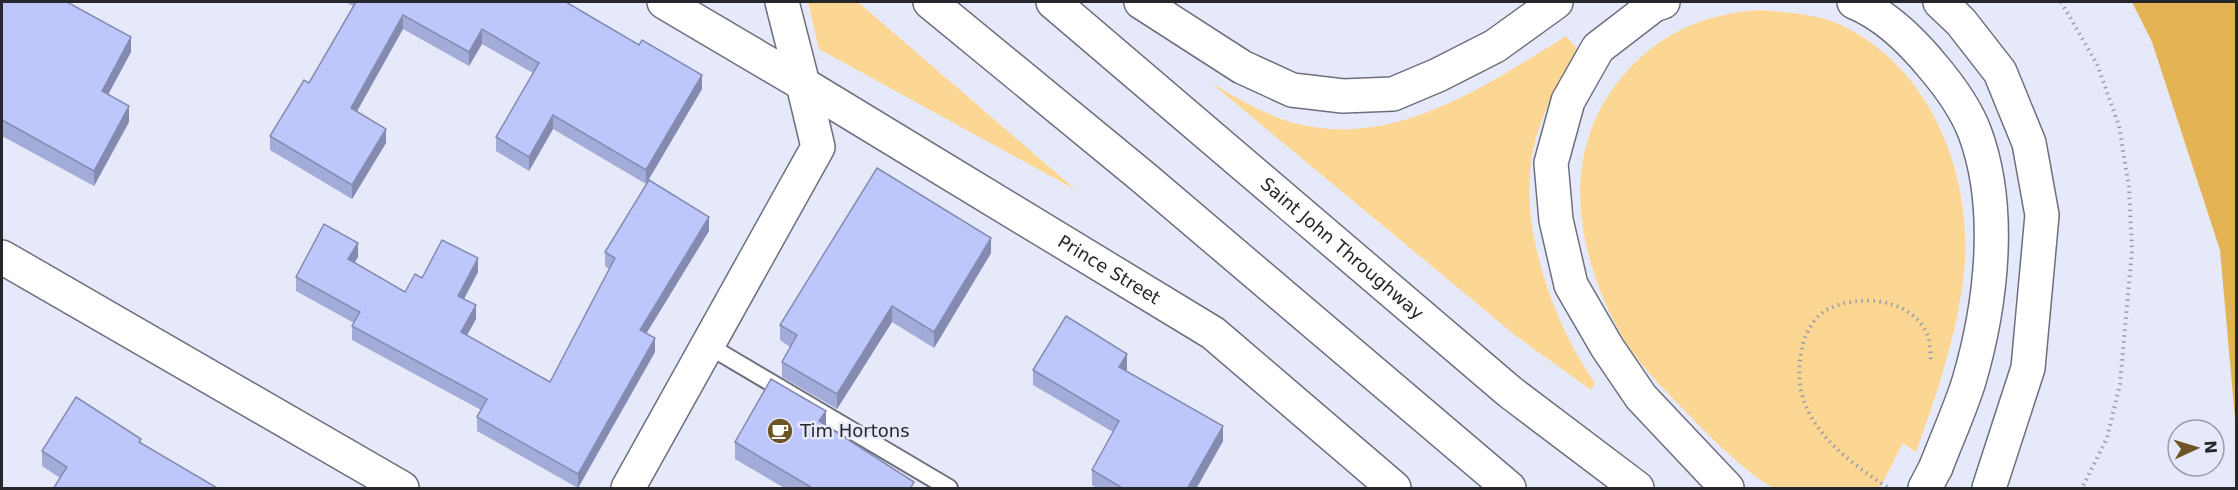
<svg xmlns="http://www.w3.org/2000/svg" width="2238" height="490" font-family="'DejaVu Sans',sans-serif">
<rect width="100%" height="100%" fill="#e6e9fa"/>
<!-- green -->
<path fill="#fcd793" d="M 808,2 L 858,2 L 1076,190 L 819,49 Z
M 1761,10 C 1790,13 1822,14 1849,29 C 1935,75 1973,179 1964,273 C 1957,335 1937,394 1916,452 L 1903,443 L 1880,488 C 1864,489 1780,490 1772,487 C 1749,475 1711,438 1693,419 C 1668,393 1640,367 1622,336 C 1574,251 1557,147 1628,70 C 1664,31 1708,13 1761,10 Z
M 1566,36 L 1580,52 C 1559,80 1542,111 1534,146 C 1516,220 1552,322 1595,383 L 1591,390 L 1516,336 L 1211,83 C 1237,98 1265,115 1294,123 C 1394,150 1485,86 1566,36 Z"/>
<!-- water -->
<path fill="#e4b354" d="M 2132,2 L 2236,2 L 2236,430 L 2220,250 L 2152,42 Z"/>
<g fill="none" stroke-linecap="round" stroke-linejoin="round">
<!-- lane casing -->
<g stroke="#6d6f7e" stroke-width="20">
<path id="lane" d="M 709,346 L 949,488"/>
</g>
<!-- street casing -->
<g stroke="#6d6f7e" stroke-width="36">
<g id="street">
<path id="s1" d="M 803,84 L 1213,333 L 1394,488"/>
<path d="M 2,257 L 402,488"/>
</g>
</g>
<!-- secondary casing -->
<g stroke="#6d6f7e" stroke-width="36">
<path id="secondary" d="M 628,488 L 818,147 L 803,84 L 664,2
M 1925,488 L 1936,467"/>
</g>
<!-- highway casing -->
<g stroke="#6d6f7e" stroke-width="36">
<g id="highway">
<path d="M 782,2 L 803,84"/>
<path d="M 930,2 L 1143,177 L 1509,488"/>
<path id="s2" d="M 1053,2 L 1510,392 L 1637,488"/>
<path d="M 1141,2 L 1242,67 L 1292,90 L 1343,96 L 1393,94 L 1438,75 L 1495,46 L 1556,2"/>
<path d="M 1663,2 L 1654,5 L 1598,48 L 1568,101 L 1551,163 L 1556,220 L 1571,285 L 1607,347 L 1641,397 L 1727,488"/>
<path d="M 1854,2 C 1886,15 1912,41 1934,68 C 1950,87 1966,109 1975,133 C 2003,209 1991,306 1969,381 C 1960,410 1947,438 1936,467"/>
<path d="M 1940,2 L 1961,22 L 2000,72 L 2029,143 L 2042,215 L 2028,368 L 1989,488"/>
</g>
</g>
<!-- path -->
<path stroke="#9a9ca8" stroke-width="4" stroke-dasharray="1.5 4.5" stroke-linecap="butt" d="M 2061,2 L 2097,64 L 2119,126 L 2129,187 L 2132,250 L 2120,384 L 2107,438 L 2082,488
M 1887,487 C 1837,454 1787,415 1802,349 C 1804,336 1813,318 1825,311 C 1856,293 1911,297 1927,334 C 1930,341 1930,353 1931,361"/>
<!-- lane -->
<use href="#lane" stroke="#fff" stroke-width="16"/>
<!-- street -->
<use href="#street" stroke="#fff" stroke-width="33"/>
<!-- secondary -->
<use href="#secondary" stroke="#fff" stroke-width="33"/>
<!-- highway -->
<use href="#highway" stroke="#fff" stroke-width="33"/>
</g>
<!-- wall -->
<path fill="#a3abd9" d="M 2,2 L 131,52 L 108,94 L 129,122 L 94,186 L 2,136 Z
M 345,2 L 566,2 L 702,89 L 646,184 L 553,129 L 529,171 L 496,151 L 496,137 L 533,73 L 482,44 L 469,66 L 403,29 L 357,111 L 386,143 L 352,199 L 270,150 L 270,136 L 309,83 L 353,6 Z
M 709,231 L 646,333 L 655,352 L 578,488 L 477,431 L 477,417 L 481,410 L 352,340 L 352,326 L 354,323 L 296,291 L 296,277 L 358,257 L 354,263 L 405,292 L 422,278 L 478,272 L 464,299 L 476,319 L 467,335 L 550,382 L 609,269 L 605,266 L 605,252 Z
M 991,253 L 934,348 L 892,322 L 837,409 L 782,377 L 782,362 L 790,347 L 780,340 L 780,325 Z
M 1127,369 L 1126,371 L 1223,441 L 1196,489 L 1098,489 L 1092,485 L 1092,470 L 1113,432 L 1033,385 L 1033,370 Z
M 826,426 L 914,489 L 786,489 L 735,459 L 735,442 Z
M 141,439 L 60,478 L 42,466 L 42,451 Z"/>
<!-- shaded-wall -->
<path fill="#858bb0" d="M 403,15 L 403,29 L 351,122 L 351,108 Z
M 482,29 L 482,44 L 469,66 L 469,52 Z
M 131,37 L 131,52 L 102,106 L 102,91 Z
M 702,75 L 702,89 L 646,184 L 646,170 Z
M 129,106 L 129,122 L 94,186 L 94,171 Z
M 553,115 L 553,129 L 529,171 L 529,157 Z
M 386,129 L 386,143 L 352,199 L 352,185 Z
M 709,217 L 709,231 L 640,344 L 640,330 Z
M 991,238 L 991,253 L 934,348 L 934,332 Z
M 358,243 L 358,257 L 348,273 L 348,259 Z
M 478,258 L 478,272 L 458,310 L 458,296 Z
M 476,305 L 476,319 L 461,346 L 461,332 Z
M 892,306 L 892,322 L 837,409 L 837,394 Z
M 655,338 L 655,352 L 578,488 L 578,474 Z
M 1127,354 L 1127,369 L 1119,382 L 1119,367 Z
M 826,411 L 826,427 L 819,421 Z
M 1223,426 L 1223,441 L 1196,489 L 1187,489 Z"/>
<!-- building -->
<path fill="#bec7fc" stroke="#858bb0" stroke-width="1.5" d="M 2,2 L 67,2 L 131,37 L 102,91 L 129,106 L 94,171 L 2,120 Z
M 356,2 L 566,2 L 639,45 L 642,40 L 702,75 L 646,170 L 553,115 L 529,157 L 496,137 L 539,63 L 482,29 L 469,52 L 403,15 L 351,108 L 386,129 L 352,185 L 270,136 L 304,80 L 309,83 Z
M 877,168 L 991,238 L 934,332 L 892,306 L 837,394 L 782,362 L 797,335 L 780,325 Z
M 649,180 L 709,217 L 640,330 L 655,338 L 578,474 L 477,417 L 487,399 L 352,326 L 360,312 L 296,277 L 324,224 L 358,243 L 348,259 L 405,292 L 415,274 L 422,278 L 442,240 L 478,258 L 458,296 L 476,305 L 461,332 L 550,382 L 615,258 L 605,252 Z
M 1066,316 L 1127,354 L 1119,367 L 1223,426 L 1187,489 L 1124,489 L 1092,470 L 1119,421 L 1033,370 Z
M 771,379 L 826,411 L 819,421 L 914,482 L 910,489 L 814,489 L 735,442 Z
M 76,397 L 141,439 L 139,442 L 219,489 L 53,489 L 67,467 L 42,451 Z"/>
<!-- icons -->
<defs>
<g id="cafe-disc" transform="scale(1.35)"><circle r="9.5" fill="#6e5526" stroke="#e6e9fa"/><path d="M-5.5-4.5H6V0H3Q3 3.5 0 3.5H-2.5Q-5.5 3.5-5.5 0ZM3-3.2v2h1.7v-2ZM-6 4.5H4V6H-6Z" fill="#fff"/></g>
</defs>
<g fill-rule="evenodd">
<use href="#cafe-disc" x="780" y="431"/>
</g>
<g text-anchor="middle" stroke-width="5" stroke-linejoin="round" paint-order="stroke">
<!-- street labels -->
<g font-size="18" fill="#26272d" stroke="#e6e9fa">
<text dy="6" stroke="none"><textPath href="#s2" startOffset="380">Saint John Throughway</textPath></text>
<text dy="6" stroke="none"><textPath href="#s1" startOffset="358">Prince Street</textPath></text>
</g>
<!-- poi labels -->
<g font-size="18" fill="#26272d" stroke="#e6e9fa" text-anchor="start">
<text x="800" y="437">Tim Hortons</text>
</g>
</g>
<!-- border -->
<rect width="2238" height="490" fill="none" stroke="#26272d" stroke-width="6"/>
<!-- north arrow -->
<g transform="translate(2196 448) rotate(86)"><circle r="28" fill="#e6e9fa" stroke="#999ba8" stroke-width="1.5"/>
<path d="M0-4.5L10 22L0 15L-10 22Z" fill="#6e5526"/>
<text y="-9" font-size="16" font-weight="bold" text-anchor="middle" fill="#26272d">N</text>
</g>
</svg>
